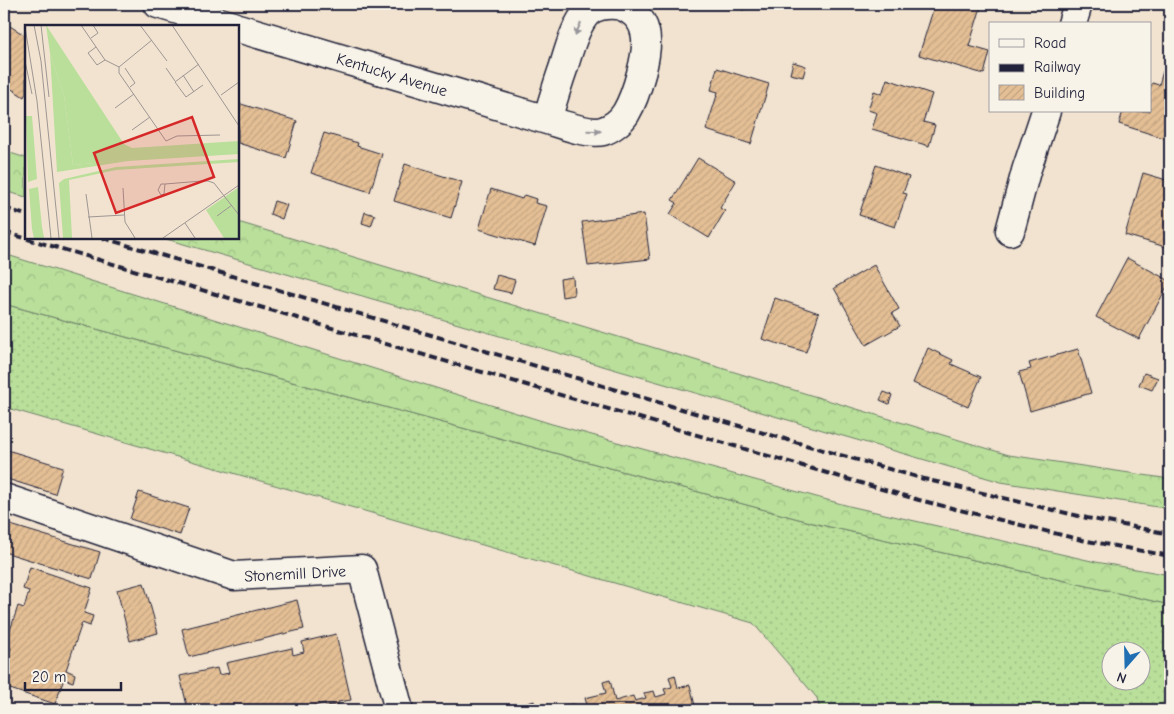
<svg xmlns="http://www.w3.org/2000/svg" width="1174" height="714" font-family="'Comic Neue',sans-serif">
<defs>
<pattern id="grass-dots" width="8" height="8" patternUnits="userSpaceOnUse" patternTransform="scale(1.25)"><rect width="8" height="8" fill="#b9df9a"/><path d="M2 2h.1M6 6h.1" fill="none" stroke="#9fbf86" stroke-width="1.8" stroke-linecap="round"/></pattern>
<pattern id="forest-crowns" width="20" height="18" patternUnits="userSpaceOnUse" patternTransform="scale(1.25)"><rect width="20" height="18" fill="#b9df9a"/><path d="M2 6a3 3 0 1 1 6 0M12 15a3 3 0 1 1 6 0" fill="none" stroke="#9fbf86"/></pattern>
<pattern id="building-hatch" width="6" height="6" patternUnits="userSpaceOnUse" patternTransform="scale(1.25)"><rect width="6" height="6" fill="#e4bf95"/><path d="M-1 1l2-2M0 6l6-6M5 7l2-2" fill="none" stroke="#c3a481"/></pattern>
</defs>
<rect width="100%" height="100%" fill="#f1e3cf"/>
<filter id="ink" filterUnits="userSpaceOnUse"><feTurbulence type="fractalNoise" baseFrequency=".02" numOctaves="2"/><feDisplacementMap in="SourceGraphic" scale="10" xChannelSelector="R" yChannelSelector="G"/><feConvolveMatrix kernelMatrix="1 2 1 2 8 2 1 2 1" color-interpolation-filters="sRGB"/></filter>
<g filter="url(#ink)">
<!-- grass -->
<path fill="url(#grass-dots)" stroke="#6e806a" fill-rule="evenodd" d="M 4,304 L 817,524 L 1170,605 L 1170,710 L 820,710 L 817,698 L 753,623 L 4,407 ZM 1112,652 L 1142,652 L 1142,682 L 1112,682 Z"/>
<!-- forest -->
<path fill="url(#forest-crowns)" stroke="#6e806a" d="M 4,151 L 26,158 L 26,197 L 4,191 Z
M 238,222 L 1009,455 L 1170,479 L 1170,509 L 1001,482 L 163,238 L 238,238 Z
M 4,254 L 552,424 L 849,506 L 1096,562 L 1170,575 L 1170,605 L 817,524 L 4,304 Z"/>
<!-- building -->
<path fill="url(#building-hatch)" stroke="#22223b" d="M 740,4 L 765,4 L 742,10 Z
M 935,4 L 971,4 L 981,7 L 969,46 L 990,52 L 984,74 L 919,55 Z
M 5,23 L 26,36 L 26,93 L 24,97 L 4,84 L 4,25 Z
M 793,62 L 806,66 L 803,77 L 790,74 Z
M 717,68 L 769,84 L 751,144 L 706,130 L 718,92 L 711,90 Z
M 1163,71 L 1170,73 L 1170,140 L 1119,124 L 1123,111 L 1150,111 L 1150,89 L 1152,83 L 1159,85 Z
M 887,79 L 932,94 L 923,122 L 935,125 L 929,146 L 872,129 L 877,113 L 868,110 L 874,91 L 882,94 Z
M 241,104 L 297,121 L 286,158 L 238,143 L 238,117 Z
M 324,133 L 358,143 L 357,146 L 382,154 L 370,192 L 311,173 Z
M 698,158 L 736,181 L 720,208 L 725,211 L 709,238 L 670,214 L 677,203 L 672,200 Z
M 405,164 L 462,182 L 451,218 L 394,201 Z
M 876,165 L 909,177 L 903,193 L 907,194 L 895,227 L 859,215 Z
M 1143,173 L 1170,181 L 1170,244 L 1169,248 L 1125,235 Z
M 491,189 L 522,199 L 524,195 L 536,199 L 535,203 L 547,206 L 535,246 L 479,229 Z
M 274,201 L 287,205 L 282,219 L 270,214 Z
M 365,212 L 375,215 L 371,226 L 362,223 Z
M 644,214 L 650,259 L 588,266 L 582,222 Z
M 1127,258 L 1170,281 L 1139,339 L 1096,317 Z
M 874,265 L 899,309 L 892,313 L 900,326 L 866,345 L 834,288 Z
M 497,275 L 515,280 L 511,293 L 493,289 Z
M 573,277 L 574,295 L 562,297 L 560,279 Z
M 775,298 L 819,313 L 806,352 L 762,339 Z
M 928,348 L 953,360 L 951,364 L 981,377 L 968,407 L 913,383 Z
M 1078,349 L 1091,393 L 1030,411 L 1019,372 L 1031,369 L 1029,363 Z
M 1144,373 L 1158,378 L 1152,390 L 1139,385 Z
M 884,392 L 892,395 L 889,404 L 880,400 Z
M 4,449 L 63,467 L 55,494 L 4,478 Z
M 139,492 L 189,508 L 180,535 L 130,519 Z
M 4,523 L 100,552 L 92,579 L 4,552 Z
M 30,567 L 92,588 L 84,613 L 93,616 L 90,626 L 82,623 L 66,670 L 75,674 L 73,682 L 64,679 L 55,704 L 4,687 L 4,664 L 5,664 L 11,648 L 5,646 L 18,606 L 24,608 L 29,591 L 23,589 Z
M 144,583 L 158,633 L 130,641 L 117,590 Z
M 297,600 L 304,629 L 189,657 L 182,629 Z
M 336,634 L 351,700 L 338,702 L 340,710 L 334,710 L 333,705 L 326,706 L 325,703 L 314,706 L 315,710 L 305,710 L 304,708 L 296,710 L 188,710 L 180,676 L 217,668 L 219,675 L 229,673 L 226,663 L 292,648 L 293,655 L 304,652 L 302,642 Z
M 675,675 L 678,688 L 690,685 L 696,710 L 566,710 L 565,705 L 574,704 L 575,708 L 587,705 L 585,698 L 606,693 L 603,682 L 610,680 L 615,701 L 633,696 L 635,701 L 646,698 L 644,693 L 654,691 L 656,697 L 666,694 L 664,689 L 672,687 L 669,677 Z
M 534,701 L 536,710 L 527,710 L 525,704 Z"/>
<g fill="none" stroke-linecap="round" stroke-linejoin="round">
<!-- street casing -->
<g stroke="#22223b" stroke-width="31">
<path id="street" d="M 158,4 L 233,26
M 1072,24 L 1078,4
M 238,28 L 547,120 C 561,124 589,135 603,131 C 612,128 621,121 626,113 C 636,96 650,51 645,32 C 642,18 630,7 616,5 C 607,4 594,6 587,13 C 575,25 568,53 563,69 C 557,86 552,103 547,120
M 1010,231 L 1026,171 L 1046,111
M 4,498 L 234,576 L 362,569 L 399,710"/>
</g>
<!-- street -->
<use href="#street" stroke="#f7f3e8" stroke-width="28"/>
<!-- rail -->
<path stroke="#22223b" stroke-width="4" stroke-dasharray="8 4" stroke-linecap="butt" d="M 4,208 L 26,215
M 4,232 L 919,500 L 1082,540 L 1170,556
M 103,238 L 722,421 L 924,479 L 1087,518 L 1170,534"/>
</g>
<!-- one-way arrows -->
<defs><path id="oneway-solid" d="M-6-.8H1V-3.2L6.5 0L1 3.2V.8H-6Z" transform="scale(1.25)"/></defs>
<g fill="#97959a">
<use href="#oneway-solid" transform="translate(578 29) rotate(115)"/>
<use href="#oneway-solid" transform="translate(594 131) rotate(1)"/>
</g>
</g>
<g text-anchor="middle" stroke-width="5" stroke-linejoin="round" paint-order="stroke">
<!-- street labels -->
<g font-size="16" fill="#22223b" stroke="#f7f3e8">
<text transform="translate(392 74) rotate(17)" y="6">Kentucky Avenue</text>
<text transform="translate(295 573) rotate(-3)" y="6">Stonemill Drive</text>
</g>
</g>
<!-- overview -->
<g transform="translate(25 25)">
<rect width="214" height="214" fill="#f1e3cf"/>
<path d="M 21,0 L 99,119 L 107,123 L 214,116 L 214,125 L 48,140 L 39,70 L 25,28 Z" fill="#b9df9a"/>
<path d="M 25,28 L 39,70 L 48,140 L 183,127 L 214,125 L 214,129 L 103,136 L 32,147 ZM 1,91 L 7,91 L 12,154 L 3,157 ZM 214,134 L 214,137 L 91,145 L 44,155 L 47,213 L 38,213 L 34,158 L 39,154 L 91,142 ZM 13,162 L 17,202 L 19,213 L 9,213 L 7,204 L 4,164 Z" fill="#b9df9a"/>
<path d="M 214,162 L 214,213 L 199,213 L 181,185 Z" fill="#b9df9a"/>
<path fill="none" stroke="#9e9694" stroke-width="1" d="M 9,0 L 16,36 L 34,213M 16,0 L 24,72M 56,0 L 80,35 L 94,42M 115,0 L 142,36M 147,0 L 214,101M 0,2 L 12,76 L 26,213M 66,13 L 73,8 L 68,0M 71,22 L 63,28 L 72,40 L 80,35M 0,36 L 7,69M 174,39 L 150,57 L 161,72 L 178,60M 94,42 L 94,48 L 141,116 L 152,111 L 195,110M 94,42 L 127,15M 100,43 L 110,58 L 105,62M 141,43 L 150,56M 158,50 L 169,67M 196,70 L 214,57M 90,83 L 109,69M 107,105 L 125,92M 140,159 L 139,169 L 136,170 L 133,165 L 136,159 L 140,159 L 177,156 L 183,156 L 189,158 L 214,190M 98,163 L 100,197 L 110,213M 61,169 L 67,213M 192,191 L 207,180M 63,192 L 99,190M 160,198 L 170,213M 138,213 L 214,160"/>
<path fill="#d62828" fill-opacity="0.15" stroke="#d62828" stroke-width="2.5" d="M 167,92 L 189,152 L 91,188 L 69,128 Z"/>
<rect width="214" height="214" fill="none" stroke="#22223b" stroke-width="2.5"/>
</g>
<!-- margin -->
<rect width="1174" height="714" fill="none" stroke="#f7f3e8" stroke-width="20"/>
<rect x="10" y="10" width="1154" height="694" fill="none" stroke="#22223b" stroke-width="2" filter="url(#ink)"/>
<!-- legend -->
<rect x="989" y="22" width="162" height="90" fill="#f7f3e8" stroke="#a29fa3"/>
<rect x="999" y="39" width="25" height="8" fill="#f7f3e8" stroke="#a29fa3"/>
<text x="1034" y="48" font-size="15" fill="#22223b">Road</text>
<rect x="999" y="64" width="25" height="8" fill="#22223b" stroke="#a29fa3"/>
<text x="1034" y="72" font-size="15" fill="#22223b">Railway</text>
<rect x="999" y="85" width="25" height="15" fill="url(#building-hatch)" stroke="#a29fa3"/>
<text x="1034" y="98" font-size="15" fill="#22223b">Building</text>
<!-- north arrow -->
<g transform="translate(1126 666) rotate(200)"><circle r="24" fill="#f7f3e8" stroke="#a29fa3"/>
<path d="M0-4L9 19L0 12L-9 19Z" fill="#1f6fb2"/>
<text y="-8" font-size="14" font-weight="bold" text-anchor="middle" fill="#22223b">N</text>
</g>
<!-- scale -->
<path d="M25 682v8h96v-8" fill="none" stroke="#22223b" stroke-width="2.5"/>
<text x="32" y="682" font-size="15" fill="#22223b" stroke="#f7f3e8" stroke-width="4" paint-order="stroke">20 m</text>
</svg>
